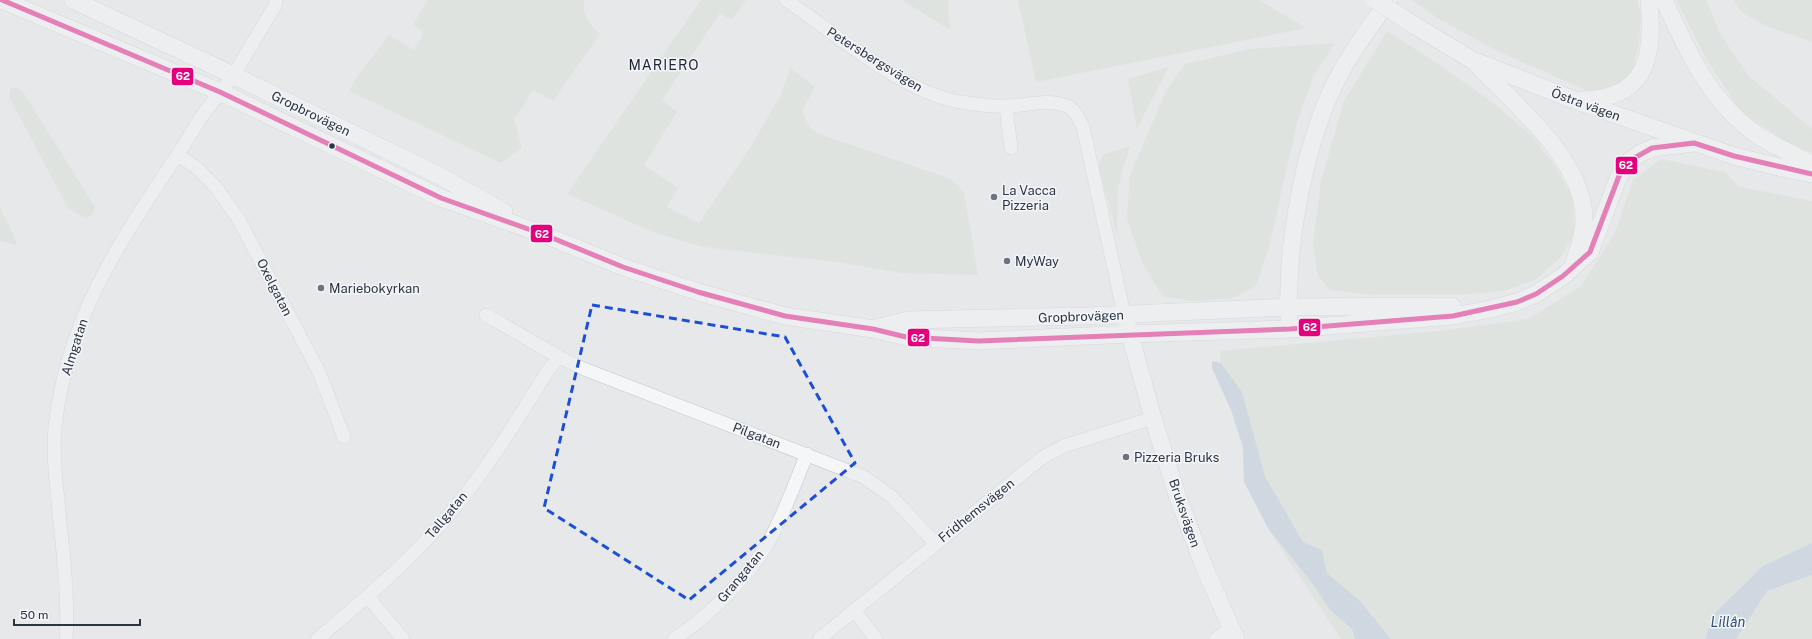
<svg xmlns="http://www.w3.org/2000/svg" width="1812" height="639" font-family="'Public Sans',sans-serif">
<rect width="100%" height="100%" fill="#e6e8ea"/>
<!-- green -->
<path fill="#d6ded6" d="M 428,0 L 585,0 C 580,14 591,26 600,34 L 553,101 L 533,90 L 514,120 L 522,148 L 501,163 L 349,91 L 358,75 L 389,35 L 414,50 L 424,33 L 413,24 Z
M 701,0 L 746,0 L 731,20 L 720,13 L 662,100 L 677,112 L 644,165 L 678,188 L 667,207 L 699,223 L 746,154 L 781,95 L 790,68 L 815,87 L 802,111 L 810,128 L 819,134 L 951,179 L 964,192 L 978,275 L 902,273 L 829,261 L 703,247 L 653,232 L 567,194 Z
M 902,0 L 948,0 L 950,30 Z
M 1018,0 L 1259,0 L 1306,28 L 1036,82 Z
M 1412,0 L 1637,0 L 1641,14 L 1639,42 L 1632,73 L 1615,88 L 1590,92 L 1495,50 L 1439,19 Z
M 1676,0 L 1706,0 L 1721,35 L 1748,75 L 1812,129 L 1812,152 L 1801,150 L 1742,114 L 1705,57 Z
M 1734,0 L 1812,0 L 1812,42 L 1766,26 L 1740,11 Z
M 1387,31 L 1443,67 L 1497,106 L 1532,136 L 1555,166 L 1573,198 L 1574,235 L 1559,259 L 1536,279 L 1507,290 L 1459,295 L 1375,295 L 1330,290 L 1318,276 L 1313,244 L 1321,181 L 1344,101 Z
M 1335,43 L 1313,77 L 1297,123 L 1269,247 L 1256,286 L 1233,298 L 1193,301 L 1162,296 L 1142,262 L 1127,218 L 1130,175 L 1166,91 L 1185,64 L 1250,49 Z
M 1169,67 L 1137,128 L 1128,79 Z
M 13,88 L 18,88 L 23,92 L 95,207 L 93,214 L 86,219 L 68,208 L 9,97 L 10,90 Z
M 1130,146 L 1118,187 L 1117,235 L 1098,165 L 1104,154 Z
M 1661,159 L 1725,172 L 1740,187 L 1812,201 L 1812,543 L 1793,553 L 1714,614 L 1705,639 L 1391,639 L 1360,601 L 1327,573 L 1322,550 L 1303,542 L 1265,476 L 1242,392 L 1221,363 L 1220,351 L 1439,331 L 1528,319 L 1581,286 L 1615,233 L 1633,180 Z
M 0,207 L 16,240 L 16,245 L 0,241 Z
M 1269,530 L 1309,579 L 1331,611 L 1352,629 L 1355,639 L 1341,639 Z
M 1812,575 L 1812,639 L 1736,639 L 1767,591 Z"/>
<!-- water -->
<path fill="#b4c4d5" d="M 1212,361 L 1221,363 L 1242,392 L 1265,476 L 1303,542 L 1322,550 L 1327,573 L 1360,601 L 1391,639 L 1355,639 L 1352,629 L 1331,611 L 1309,579 L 1269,530 L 1244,482 L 1243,447 L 1231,410 L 1212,368 Z
M 1812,543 L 1812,575 L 1767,591 L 1736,639 L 1705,639 L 1714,614 L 1763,566 Z"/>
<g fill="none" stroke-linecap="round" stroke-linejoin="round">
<!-- minor casing -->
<g stroke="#c4c6c8" stroke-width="14">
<path id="minor" d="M 786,0 C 833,32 900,90 955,101 C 972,104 990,107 1007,106 C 1025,106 1046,99 1064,105 C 1075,108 1078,118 1083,127 L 1124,314
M 1006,106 L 1011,148
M 178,155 L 197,168 L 216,187 L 239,220 L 319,372 L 344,437
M 486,315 L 559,357
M 368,597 L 403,639
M 854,610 L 876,639
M 66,639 C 69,592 62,547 58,500 C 55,476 53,451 55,427 C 67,318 119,243 178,154 C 187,141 195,126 204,113 C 214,100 225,88 234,74 C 248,52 261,28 275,6 L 276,0
M 317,639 C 369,596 419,553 461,500 C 494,459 521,413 549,369 L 559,357 L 584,369 L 864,477 L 892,497 L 935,543
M 674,639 C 709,616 749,577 769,541 C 784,514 795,483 807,454
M 819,639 L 1043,457 L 1064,446 L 1153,418
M 1216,639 L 1231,628"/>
</g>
<!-- tertiary casing -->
<g stroke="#c4c6c8" stroke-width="18">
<path id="tertiary" d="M 2,0 L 220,92 L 441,198 L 545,235 L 623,267 L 698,292 L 785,316 L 873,329 L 906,337 L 978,341 L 1130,334 L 1290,329 L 1453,316 L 1491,309 L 1517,302 L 1536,294 L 1563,276 L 1590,252 L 1619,176 L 1629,161 L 1641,153 L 1652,148 L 1694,143
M 73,0 L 233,75 L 440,176 L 504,212
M 1664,0 C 1687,50 1709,101 1756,134 C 1773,146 1794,154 1812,165
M 1414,25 L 1472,60 L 1574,100 L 1734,156 L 1791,170 L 1812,174
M 1477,65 C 1515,105 1581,157 1584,216 C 1585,233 1577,252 1572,269
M 1581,100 C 1648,99 1654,56 1649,0
M 1289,317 C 1286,243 1305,135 1342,70 C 1355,46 1373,23 1389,0
M 1127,324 L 1153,418 L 1177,495 L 1203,564 L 1236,639
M 875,328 L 908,320 L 1087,316 L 1289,307 L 1452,306"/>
</g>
<!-- minor -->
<use href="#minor" stroke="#f5f6f7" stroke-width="13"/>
<!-- tertiary -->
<use href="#tertiary" stroke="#f5f6f7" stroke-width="17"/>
<!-- tertiary-bridge casing -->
<g stroke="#c4c6c8" stroke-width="18" stroke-linecap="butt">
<path id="tertiary-bridge" d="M 1375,0 L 1414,25"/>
</g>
<!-- tertiary-bridge -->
<use href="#tertiary-bridge" stroke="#f5f6f7" stroke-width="17"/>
<!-- bus-1 casing -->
<g stroke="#f4f6f9" stroke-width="8">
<path id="bus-1" d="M 2,0 L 220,92 L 441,198 L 545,235 L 623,267 L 698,292 L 785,316 L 873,329 L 906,337 L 978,341 L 1290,329 L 1453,316 L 1517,302 L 1536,294 L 1563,276 L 1590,252 L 1619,176 L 1629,161 L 1652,148 L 1694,143 L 1734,156 L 1812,174"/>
</g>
<!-- bus-1 -->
<use href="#bus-1" stroke="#e5007d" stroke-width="5"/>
</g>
<!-- marked area -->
<path d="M0 0H1812V639H0ZM 592,305 L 785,337 L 855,463 L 689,600 L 544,508 Z" fill="#e6e8ea" fill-opacity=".55" fill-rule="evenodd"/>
<path fill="none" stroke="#1d4ed8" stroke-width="3" stroke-dasharray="8 5" stroke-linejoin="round" d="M 592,305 L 785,337 L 855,463 L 689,600 L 544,508 Z"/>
<!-- markers -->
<circle fill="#2b3445" stroke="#f4f6f9" stroke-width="1.5" cx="332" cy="146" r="3.5"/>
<g fill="#6c737f" stroke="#f4f6f9" stroke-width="1.5">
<circle cx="994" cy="197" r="4"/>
<circle cx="1007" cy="261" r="4"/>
<circle cx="321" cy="288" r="4"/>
<circle cx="1126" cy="457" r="4"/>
</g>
<g text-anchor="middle" stroke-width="3" stroke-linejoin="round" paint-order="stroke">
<!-- street labels -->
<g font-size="13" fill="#2b3445" stroke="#f4f6f9">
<text transform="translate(875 59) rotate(32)" y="5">Petersbergsvägen</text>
<text transform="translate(1586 104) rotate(20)" y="5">Östra vägen</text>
<text transform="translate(311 113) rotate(26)" y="5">Gropbrovägen</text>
<text transform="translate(275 287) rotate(63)" y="5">Oxelgatan</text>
<text transform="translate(1081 316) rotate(-2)" y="5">Gropbrovägen</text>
<text transform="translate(74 347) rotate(-72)" y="5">Almgatan</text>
<text transform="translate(757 435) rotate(21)" y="5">Pilgatan</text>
<text transform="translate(976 510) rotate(-39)" y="5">Fridhemsvägen</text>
<text transform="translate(1185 513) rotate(71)" y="5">Bruksvägen</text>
<text transform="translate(446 515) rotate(-50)" y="5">Tallgatan</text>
<text transform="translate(740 576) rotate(-50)" y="5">Grangatan</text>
</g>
<!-- poi labels -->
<g font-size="13" fill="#2b3445" stroke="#f4f6f9" text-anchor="start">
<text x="1002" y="195">La Vacca<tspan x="1002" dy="15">Pizzeria</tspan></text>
<text x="1015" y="266">MyWay</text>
<text x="329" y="293">Mariebokyrkan</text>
<text x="1134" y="462">Pizzeria Bruks</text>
</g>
<!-- neighbourhood labels -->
<g font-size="14" letter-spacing="1" fill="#1d2536" stroke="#f4f6f9">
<text x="664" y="70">MARIERO</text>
</g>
<!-- water labels -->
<g font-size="14" font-style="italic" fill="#34527a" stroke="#f4f6f9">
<text x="1728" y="627">Lillån</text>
</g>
</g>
<g stroke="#f4f6f9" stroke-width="1.5">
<rect x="171" y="67" width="23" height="19" rx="4" fill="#e5007d"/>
<rect x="1615" y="156" width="23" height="19" rx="4" fill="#e5007d"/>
<rect x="530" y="224" width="23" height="19" rx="4" fill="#e5007d"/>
<rect x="1298" y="318" width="23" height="19" rx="4" fill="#e5007d"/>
<rect x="907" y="328" width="23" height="19" rx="4" fill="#e5007d"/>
</g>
<g font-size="11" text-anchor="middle" font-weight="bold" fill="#fff">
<text x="183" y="80">62</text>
<text x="1626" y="169">62</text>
<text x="542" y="238">62</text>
<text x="1310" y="331">62</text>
<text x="918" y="342">62</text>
</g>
<!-- scale -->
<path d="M14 619v6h126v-6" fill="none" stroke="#2b3445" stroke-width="2"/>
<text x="20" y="619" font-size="12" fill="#2b3445" stroke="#f4f6f9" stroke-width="3" paint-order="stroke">50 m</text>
</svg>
